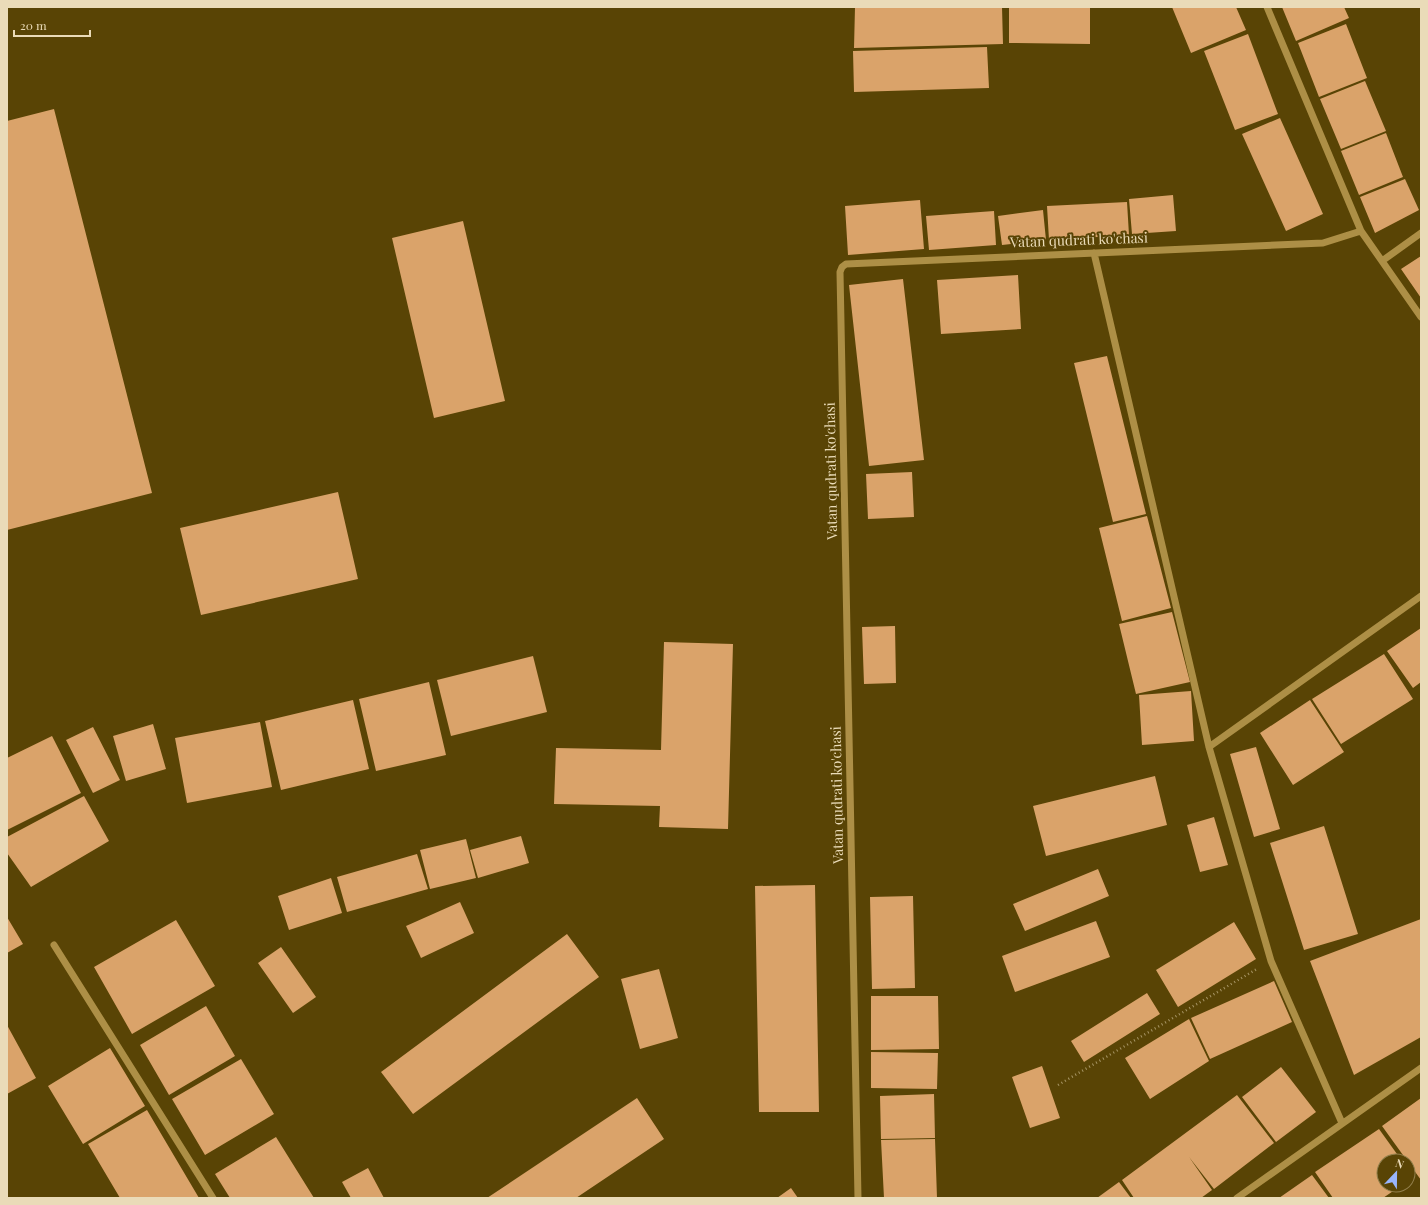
<svg xmlns="http://www.w3.org/2000/svg" width="1428" height="1205" font-family="'Playfair Display',serif">
<rect width="100%" height="100%" fill="#594405"/>
<!-- building -->
<path fill="#daa36a" d="M 855,7 L 1002,7 L 1003,44 L 854,48 Z
M 1009,7 L 1090,7 L 1090,44 L 1009,43 Z
M 1172,7 L 1236,7 L 1246,30 L 1191,53 Z
M 1282,7 L 1344,7 L 1349,18 L 1296,41 Z
M 1346,24 L 1367,78 L 1319,97 L 1298,43 Z
M 1248,34 L 1278,114 L 1235,130 L 1204,51 Z
M 987,47 L 989,88 L 854,92 L 853,51 Z
M 1365,81 L 1386,131 L 1341,149 L 1320,99 Z
M 54,109 L 152,493 L 7,530 L 7,121 Z
M 1280,118 L 1323,214 L 1286,231 L 1242,134 Z
M 1386,133 L 1403,177 L 1359,195 L 1341,151 Z
M 1405,179 L 1419,210 L 1375,233 L 1360,197 Z
M 1173,195 L 1176,231 L 1132,234 L 1129,199 Z
M 920,200 L 924,249 L 848,255 L 845,206 Z
M 1127,202 L 1129,235 L 1049,240 L 1047,206 Z
M 1043,210 L 1046,240 L 1002,245 L 998,216 Z
M 994,211 L 996,245 L 929,250 L 926,216 Z
M 463,221 L 505,401 L 434,418 L 392,238 Z
M 1421,256 L 1421,298 L 1401,269 Z
M 1018,275 L 1021,329 L 941,334 L 937,280 Z
M 903,279 L 924,460 L 869,466 L 849,285 Z
M 1107,356 L 1146,514 L 1113,522 L 1074,363 Z
M 912,472 L 914,517 L 868,519 L 866,474 Z
M 338,492 L 358,579 L 201,615 L 180,528 Z
M 1147,516 L 1171,608 L 1122,621 L 1099,528 Z
M 1172,612 L 1190,682 L 1136,694 L 1119,624 Z
M 895,626 L 896,683 L 864,684 L 862,627 Z
M 1421,628 L 1421,682 L 1413,688 L 1387,651 Z
M 664,642 L 733,644 L 728,829 L 659,827 L 660,806 L 554,804 L 556,748 L 661,750 Z
M 1384,654 L 1413,699 L 1341,744 L 1312,699 Z
M 533,656 L 547,712 L 451,736 L 437,680 Z
M 429,682 L 446,755 L 376,771 L 359,699 Z
M 1191,691 L 1194,741 L 1142,745 L 1139,695 Z
M 353,700 L 369,769 L 281,790 L 265,721 Z
M 1310,700 L 1344,752 L 1293,785 L 1260,733 Z
M 260,722 L 272,787 L 187,803 L 175,738 Z
M 153,724 L 166,769 L 126,781 L 113,736 Z
M 93,727 L 120,780 L 93,793 L 66,740 Z
M 52,736 L 81,793 L 7,830 L 7,758 Z
M 1256,747 L 1280,829 L 1254,837 L 1230,754 Z
M 1155,776 L 1167,825 L 1046,856 L 1033,806 Z
M 84,796 L 109,841 L 31,887 L 7,853 L 7,837 Z
M 1214,817 L 1228,865 L 1200,872 L 1187,825 Z
M 1324,826 L 1358,934 L 1304,950 L 1270,843 Z
M 521,836 L 529,863 L 478,878 L 470,850 Z
M 466,839 L 476,878 L 430,889 L 420,850 Z
M 417,854 L 428,889 L 347,912 L 337,877 Z
M 1098,869 L 1109,896 L 1025,931 L 1013,904 Z
M 331,878 L 342,913 L 289,930 L 278,896 Z
M 815,885 L 819,1112 L 759,1112 L 755,886 Z
M 913,896 L 915,988 L 872,989 L 870,897 Z
M 460,902 L 474,933 L 421,958 L 406,926 Z
M 7,917 L 23,944 L 7,953 Z
M 1421,919 L 1421,1037 L 1354,1075 L 1310,961 Z
M 176,920 L 215,986 L 132,1034 L 94,967 Z
M 1096,921 L 1110,957 L 1015,992 L 1002,956 Z
M 1234,922 L 1256,959 L 1178,1007 L 1156,970 Z
M 567,934 L 599,977 L 413,1114 L 381,1072 Z
M 281,947 L 316,997 L 293,1013 L 258,963 Z
M 659,969 L 678,1038 L 640,1049 L 621,979 Z
M 1274,981 L 1292,1022 L 1210,1059 L 1191,1018 Z
M 1147,993 L 1160,1014 L 1084,1062 L 1071,1041 Z
M 871,996 L 938,996 L 939,1049 L 871,1050 Z
M 206,1006 L 235,1056 L 169,1095 L 140,1045 Z
M 1189,1019 L 1209,1061 L 1150,1099 L 1125,1058 Z
M 7,1025 L 36,1078 L 7,1094 Z
M 110,1048 L 145,1106 L 83,1144 L 48,1086 Z
M 871,1052 L 938,1053 L 937,1089 L 871,1088 Z
M 241,1059 L 274,1114 L 205,1155 L 172,1099 Z
M 1042,1066 L 1060,1118 L 1030,1128 L 1012,1077 Z
M 1281,1067 L 1316,1112 L 1276,1142 L 1242,1097 Z
M 934,1094 L 935,1138 L 881,1139 L 880,1096 Z
M 1237,1095 L 1274,1143 L 1214,1189 L 1189,1157 L 1212,1190 L 1201,1198 L 1134,1198 L 1122,1180 Z
M 637,1098 L 664,1139 L 576,1198 L 487,1198 Z
M 1421,1098 L 1421,1180 L 1382,1126 Z
M 147,1110 L 199,1198 L 120,1198 L 88,1144 Z
M 1379,1129 L 1402,1161 L 1384,1161 L 1384,1185 L 1402,1185 L 1383,1198 L 1333,1198 L 1315,1172 Z
M 276,1137 L 314,1198 L 230,1198 L 215,1174 Z
M 935,1139 L 937,1198 L 884,1198 L 881,1140 Z
M 368,1168 L 384,1198 L 351,1198 L 342,1182 Z
M 1408,1170 L 1413,1178 L 1408,1181 Z
M 1312,1175 L 1329,1198 L 1279,1198 Z
M 1119,1182 L 1131,1198 L 1097,1198 Z
M 791,1188 L 798,1198 L 777,1198 Z"/>
<g fill="none" stroke-linecap="round" stroke-linejoin="round">
<!-- path -->
<path stroke="#a79565" stroke-width="2.5" stroke-dasharray="1 3" stroke-linecap="butt" d="M 1058,1085 L 1257,969"/>
<!-- minor -->
<path stroke="#ad8f46" stroke-width="7" d="M 1267,7 L 1361,231 L 1421,317
M 1094,253 L 1209,747 L 1271,961 L 1342,1123
M 1382,261 L 1421,233
M 1209,747 L 1421,596
M 54,945 L 213,1198
M 858,1198 L 840,272 L 842,267 L 846,264 L 1323,243 L 1361,231
M 1237,1198 L 1421,1068"/>
</g>
<g text-anchor="middle" stroke-width="4" stroke-linejoin="round" paint-order="stroke">
<!-- street labels -->
<g font-size="14" fill="#eadbb8" stroke="#594405">
<text transform="translate(1079 240) rotate(-2)" y="5">Vatan qudrati ko'chasi</text>
<text transform="translate(831 471) rotate(-91)" y="5">Vatan qudrati ko'chasi</text>
<text transform="translate(837 795) rotate(-91)" y="5">Vatan qudrati ko'chasi</text>
</g>
</g>
<!-- border -->
<rect width="1428" height="1205" fill="none" stroke="#eadbb8" stroke-width="16"/>
<!-- north arrow -->
<g transform="translate(1396 1173) rotate(22)"><circle r="19" fill="#594405" stroke="#93804d"/>
<path d="M0-3L7 15L0 10L-7 15Z" fill="#98b5fd"/>
<text y="-6" font-size="11" font-weight="bold" text-anchor="middle" fill="#eadbb8">N</text>
</g>
<!-- scale -->
<path d="M14 30v6h76v-6" fill="none" stroke="#eadbb8" stroke-width="2"/>
<text x="20" y="30" font-size="12" fill="#eadbb8" stroke="#594405" stroke-width="3" paint-order="stroke">20 m</text>
</svg>
